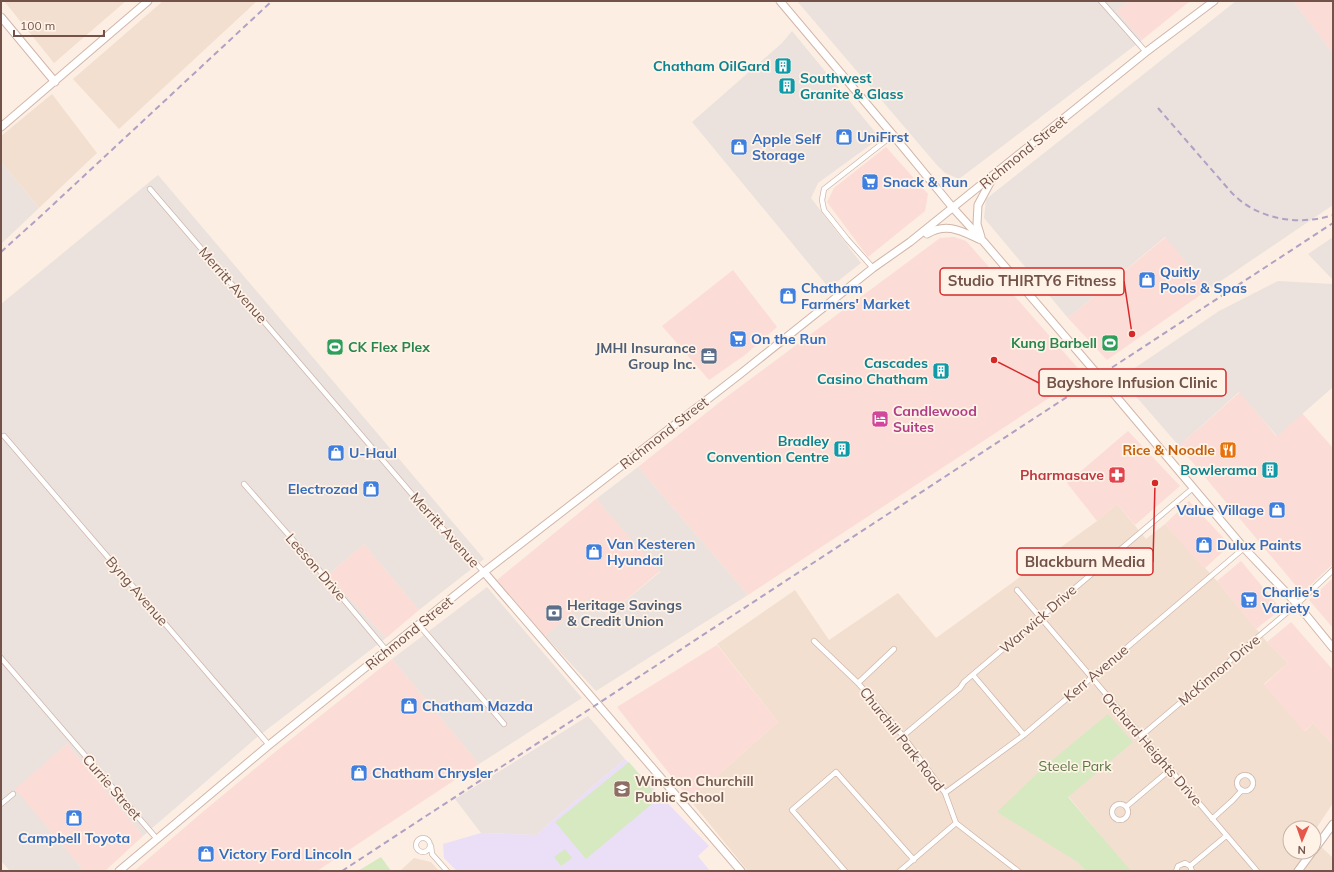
<svg xmlns="http://www.w3.org/2000/svg" width="1334" height="872" font-family="Mulish,sans-serif">
<rect width="100%" height="100%" fill="#fceee2"/>
<!-- residential -->
<path fill="#f3dfd0" d="M 4,1 L 126,1 L 54,63 Z
M 163,1 L 257,1 L 119,129 L 73,79 Z
M 52,94 L 97,153 L 39,208 L 1,162 L 1,136 Z
M 1117,504 L 1146,539 L 1165,524 L 1217,581 L 1267,642 L 1288,663 L 1264,684 L 1305,731 L 1313,723 L 1333,745 L 1333,803 L 1314,832 L 1314,828 L 1290,828 L 1290,852 L 1314,852 L 1314,840 L 1333,858 L 1333,871 L 1130,871 L 1044,767 L 1076,861 L 1086,871 L 746,871 L 747,870 L 690,800 L 778,722 L 717,644 L 795,590 L 829,640 L 898,593 L 936,638 L 1097,521 Z
M 414,858 L 431,862 L 439,871 L 400,871 Z"/>
<!-- commercial -->
<path fill="#fcdcd6" d="M 1130,1 L 1190,1 L 1142,40 L 1116,11 Z
M 1293,1 L 1333,1 L 1332,52 Z
M 886,147 L 928,194 L 925,211 L 868,257 L 827,202 L 834,188 Z
M 954,237 L 966,241 L 1084,375 L 748,595 L 638,467 L 725,398 L 940,238 Z
M 1166,237 L 1209,289 L 1107,360 L 1068,318 Z
M 733,270 L 777,327 L 745,355 L 709,380 L 662,326 Z
M 1240,392 L 1276,436 L 1302,413 L 1333,448 L 1333,564 L 1302,593 L 1179,446 Z
M 1128,431 L 1180,486 L 1135,525 L 1117,504 L 1097,521 L 1067,483 Z
M 596,499 L 660,571 L 608,615 L 591,598 L 545,636 L 497,580 Z
M 1189,501 L 1230,545 L 1204,569 L 1165,524 Z
M 364,544 L 419,610 L 386,638 L 328,575 Z
M 1241,561 L 1281,609 L 1256,629 L 1217,581 Z
M 1333,578 L 1333,628 L 1309,600 Z
M 1291,622 L 1333,670 L 1333,745 L 1313,723 L 1304,731 L 1264,685 L 1288,663 L 1267,642 Z
M 717,645 L 778,722 L 690,800 L 617,707 Z
M 392,659 L 479,764 L 317,871 L 134,871 L 205,810 L 280,748 Z
M 67,744 L 143,836 L 105,871 L 84,871 L 14,789 Z"/>
<!-- industrial -->
<path fill="#ebe2dd" d="M 797,1 L 1130,1 L 1116,11 L 1142,40 L 959,179 L 945,173 L 936,164 Z
M 1236,1 L 1293,1 L 1332,52 L 1333,51 L 1333,205 L 1209,289 L 1165,237 L 1068,318 L 984,218 L 986,199 Z
M 792,31 L 880,138 L 818,183 L 811,198 L 861,263 L 829,288 L 692,122 L 782,43 Z
M 1,162 L 39,208 L 1,244 Z
M 158,175 L 484,559 L 419,610 L 364,544 L 328,575 L 386,638 L 256,738 L 143,836 L 67,744 L 15,789 L 84,871 L 10,871 L 1,861 L 1,304 Z
M 1333,237 L 1333,280 L 1308,254 Z
M 1278,281 L 1333,284 L 1333,387 L 1277,436 L 1239,392 L 1179,446 L 1120,378 L 1219,311 Z
M 638,467 L 748,595 L 596,691 L 545,636 L 591,597 L 608,615 L 660,572 L 596,499 Z
M 487,587 L 582,698 L 479,764 L 392,659 Z
M 588,716 L 625,759 L 554,819 L 537,835 L 481,833 L 455,799 Z"/>
<!-- education -->
<path fill="#ebdff8" d="M 625,759 L 709,846 L 698,856 L 710,871 L 457,871 L 444,858 L 443,844 L 481,833 L 537,835 L 554,819 Z"/>
<!-- green -->
<path fill="#d6e9c1" d="M 1108,714 L 1133,742 L 1068,797 L 1131,871 L 1086,871 L 1076,861 L 997,812 L 1044,767 Z
M 629,762 L 659,798 L 586,859 L 555,822 Z
M 565,849 L 572,858 L 561,866 L 554,857 Z
M 381,857 L 391,871 L 358,871 Z"/>
<g fill="none" stroke-linecap="round" stroke-linejoin="round">
<!-- street casing -->
<g stroke="#cfb7ac" stroke-width="6">
<path id="street" d="M 1101,1 L 1146,52
M 150,189 L 429,514 L 484,572
M 873,268 L 847,239 L 824,210 L 822,200 L 824,189 L 893,135
M 4,436 L 269,745
M 244,484 L 314,564 L 386,650
M 1017,590 L 1257,871
M 419,625 L 504,724
M 814,641 L 858,683 L 903,736 L 945,793 L 956,823 L 1018,871
M 1,658 L 157,839
M 973,675 L 1024,735
M 858,683 L 894,649
M 903,736 L 960,688 L 964,682 L 1193,488
M 1141,736 L 1297,604 L 1333,570
M1237 783a8 8 0 1 1 16 0a8 8 0 1 1-16 0Z
M 945,793 L 1024,735 L 1244,548
M1112 812a8 8 0 1 1 16 0a8 8 0 1 1-16 0Z
M 1,804 L 13,794
M 1127,806 L 1171,769
M 1212,819 L 1233,800 L 1242,790
M416 845a7 7 0 1 1 14 0a7 7 0 1 1-14 0Z
M 431,846 L 432,854 L 447,871
M 1190,866 L 1226,836
M 845,871 L 792,810 L 836,772 L 914,860
M 900,871 L 956,823
M 1176,871 L 1178,866 L 1185,863 L 1190,866 L 1192,871"/>
</g>
<!-- secondary casing -->
<g stroke="#d2b6a9" stroke-width="9">
<path id="secondary" d="M 780,1 L 893,135 L 953,208 L 983,241 L 1098,375 L 1244,548 L 1297,604 L 1333,648
M 1,17 L 55,82
M 1,127 L 148,1
M 927,234 C 947,222 961,231 981,240
M 981,237 L 977,224 L 978,205 L 992,179
M 484,572 L 741,871
M 1314,850 L 1333,824
M 119,871 L 269,745 L 484,572 L 739,375 L 873,268 L 910,242 L 1146,52 L 1214,1
M 1298,871 L 1312,852"/>
</g>
<!-- street -->
<use href="#street" stroke="#fff" stroke-width="4.5"/>
<!-- secondary -->
<use href="#secondary" stroke="#fff" stroke-width="7"/>
<!-- rail -->
<path stroke="#b0a1c4" stroke-width="2" stroke-dasharray="6 4" stroke-linecap="butt" d="M 1158,108 L 1231,192 C 1257,220 1299,226 1333,215
M 1,252 L 43,214 L 272,1
M 342,871 L 1333,223"/>
</g>
<!-- icons -->
<defs>
<g id="building-square" transform="scale(0.9)"><rect x="-9" y="-9" width="18" height="18" rx="4" fill="#0f9aa8" stroke="#fff3e8"/><path d="M-4-6H4V6H1V3H-1V6H-4ZM-2.5-4.3h1.7v1.8h-1.7ZM.8-4.3h1.7v1.8H.8ZM-2.5-1h1.7V.8h-1.7ZM.8-1h1.7V.8H.8Z" fill="#fff"/></g>
<g id="shop-square" transform="scale(0.9)"><rect x="-9" y="-9" width="18" height="18" rx="4" fill="#3f7fe0" stroke="#fff3e8"/><path d="M-5-2.5h2.3a2.7 3.5 0 0 1 5.4 0H5L5.5 6h-11ZM-1.5-2.5h3a1.5 2.3 0 0 0-3 0Z" fill="#fff"/></g>
<g id="supermarket-square" transform="scale(0.9)"><rect x="-9" y="-9" width="18" height="18" rx="4" fill="#3f7fe0" stroke="#fff3e8"/><path d="M-6-5.5h2.5l.6 2H6L4.5 2H-2.5L-4.4-4H-6ZM-1.5 3.2a1.3 1.3 0 1 0 .1 0ZM3 3.2a1.3 1.3 0 1 0 .1 0Z" fill="#fff"/></g>
<g id="stadium-square" transform="scale(0.9)"><rect x="-9" y="-9" width="18" height="18" rx="4" fill="#2e9e5b" stroke="#fff3e8"/><path d="M0-5a6.5 5 0 1 0 0 10a6.5 5 0 1 0 0-10ZM-3.5-1.8h7v3.6h-7Z" fill="#fff"/></g>
<g id="office-square" transform="scale(0.9)"><rect x="-9" y="-9" width="18" height="18" rx="4" fill="#5c6f8a" stroke="#fff3e8"/><path d="M-6-3h4V-5.5h4V-3h4V5H-6ZM-1-4.5V-3h2v-1.5ZM-6 0V1H6V0Z" fill="#fff"/></g>
<g id="hotel-square" transform="scale(0.9)"><rect x="-9" y="-9" width="18" height="18" rx="4" fill="#d1479c" stroke="#fff3e8"/><path d="M-6-4.5h1.5V1H6V5H4.5V3h-9V5H-6ZM-4 0a1.8 1.8 0 1 1 3.6 0ZM.5 0V-2.5h3Q6-2.5 6 0Z" fill="#fff"/></g>
<g id="restaurant-square" transform="scale(0.9)"><rect x="-9" y="-9" width="18" height="18" rx="4" fill="#e8710a" stroke="#fff3e8"/><path d="M-5-6h1v4h1v-4h1v4h1v-4h1v5L-1.5 .5V6h-2V.5L-5-1ZM5-6V6H3V1.5H1.5Q1.5-4 5-6Z" fill="#fff"/></g>
<g id="pharmacy-square" transform="scale(0.9)"><rect x="-9" y="-9" width="18" height="18" rx="4" fill="#e0444e" stroke="#fff3e8"/><path d="M-2-6h4v4h4v4h-4v4h-4v-4h-4v-4h4Z" fill="#fff"/></g>
<g id="bank-square" transform="scale(0.9)"><rect x="-9" y="-9" width="18" height="18" rx="4" fill="#5c6f8a" stroke="#fff3e8"/><path d="M-6-4H6V4H-6ZM0-2.3a2.3 2.3 0 1 0 0 4.6a2.3 2.3 0 1 0 0-4.6Z" fill="#fff"/></g>
<g id="school-square" transform="scale(0.9)"><rect x="-9" y="-9" width="18" height="18" rx="4" fill="#8d6e63" stroke="#fff3e8"/><path d="M0-5L7-2L0 1L-7-2ZM-4 1L0 2.5L4 1V4Q0 6-4 4Z" fill="#fff"/></g>
</defs>
<g fill-rule="evenodd">
<use href="#building-square" x="783" y="66"/>
<use href="#building-square" x="787" y="86"/>
<use href="#shop-square" x="844" y="137"/>
<use href="#shop-square" x="739" y="147"/>
<use href="#supermarket-square" x="870" y="182"/>
<use href="#shop-square" x="1147" y="280"/>
<use href="#shop-square" x="788" y="296"/>
<use href="#supermarket-square" x="738" y="339"/>
<use href="#stadium-square" x="1110" y="343"/>
<use href="#stadium-square" x="335" y="347"/>
<use href="#office-square" x="709" y="356"/>
<use href="#building-square" x="941" y="371"/>
<use href="#hotel-square" x="880" y="419"/>
<use href="#building-square" x="842" y="449"/>
<use href="#restaurant-square" x="1228" y="450"/>
<use href="#shop-square" x="336" y="453"/>
<use href="#building-square" x="1270" y="470"/>
<use href="#pharmacy-square" x="1117" y="475"/>
<use href="#shop-square" x="371" y="489"/>
<use href="#shop-square" x="1277" y="510"/>
<use href="#shop-square" x="1204" y="545"/>
<use href="#shop-square" x="594" y="552"/>
<use href="#supermarket-square" x="1249" y="600"/>
<use href="#bank-square" x="554" y="613"/>
<use href="#shop-square" x="409" y="706"/>
<use href="#shop-square" x="359" y="773"/>
<use href="#school-square" x="622" y="789"/>
<use href="#shop-square" x="74" y="818"/>
<use href="#shop-square" x="206" y="854"/>
</g>
<g text-anchor="middle" stroke-width="3.5" stroke-linejoin="round" paint-order="stroke">
<!-- culture labels -->
<g font-size="14" font-weight="bold" fill="#0d838f" stroke="#fff3e8" text-anchor="end">
<text x="770" y="71">Chatham OilGard</text>
<text x="800" y="83" text-anchor="start">Southwest<tspan x="800" dy="16">Granite &amp; Glass</tspan></text>
<text x="928" y="368">Cascades<tspan x="928" dy="16">Casino Chatham</tspan></text>
<text x="829" y="446">Bradley<tspan x="829" dy="16">Convention Centre</tspan></text>
<text x="1257" y="475">Bowlerama</text>
</g>
<!-- shop labels -->
<g font-size="14" font-weight="bold" fill="#366cbe" stroke="#fff3e8" text-anchor="start">
<text x="857" y="142">UniFirst</text>
<text x="752" y="144">Apple Self<tspan x="752" dy="16">Storage</tspan></text>
<text x="883" y="187">Snack &amp; Run</text>
<text x="1160" y="277">Quitly<tspan x="1160" dy="16">Pools &amp; Spas</tspan></text>
<text x="801" y="293">Chatham<tspan x="801" dy="16">Farmers' Market</tspan></text>
<text x="751" y="344">On the Run</text>
<text x="349" y="458">U-Haul</text>
<text x="358" y="494" text-anchor="end">Electrozad</text>
<text x="1264" y="515" text-anchor="end">Value Village</text>
<text x="607" y="549">Van Kesteren<tspan x="607" dy="16">Hyundai</tspan></text>
<text x="1217" y="550">Dulux Paints</text>
<text x="1262" y="597">Charlie's<tspan x="1262" dy="16">Variety</tspan></text>
<text x="422" y="711">Chatham Mazda</text>
<text x="372" y="778">Chatham Chrysler</text>
<text x="74" y="843" text-anchor="middle">Campbell Toyota</text>
<text x="219" y="859">Victory Ford Lincoln</text>
</g>
<!-- street labels -->
<g font-size="14" fill="#735249" stroke="#fff3e8">
<text transform="translate(1023 152) rotate(-39)" y="5">Richmond Street</text>
<text transform="translate(233 285) rotate(49)" y="5">Merritt Avenue</text>
<text transform="translate(664 433) rotate(-38)" y="5">Richmond Street</text>
<text transform="translate(445 530) rotate(48)" y="5">Merritt Avenue</text>
<text transform="translate(316 567) rotate(49)" y="5">Leeson Drive</text>
<text transform="translate(137 591) rotate(49)" y="5">Byng Avenue</text>
<text transform="translate(1038 619) rotate(-41)" y="5">Warwick Drive</text>
<text transform="translate(409 633) rotate(-39)" y="5">Richmond Street</text>
<text transform="translate(1219 670) rotate(-40)" y="5">McKinnon Drive</text>
<text transform="translate(1096 673) rotate(-40)" y="5">Kerr Avenue</text>
<text transform="translate(902 739) rotate(52)" y="5">Churchill Park Road</text>
<text transform="translate(1152 749) rotate(49)" y="5">Orchard Heights Drive</text>
<text transform="translate(112 787) rotate(49)" y="5">Currie Street</text>
</g>
<!-- leisure labels -->
<g font-size="14" font-weight="bold" fill="#27864d" stroke="#fff3e8" text-anchor="end">
<text x="1097" y="348">Kung Barbell</text>
<text x="348" y="352" text-anchor="start">CK Flex Plex</text>
</g>
<!-- service labels -->
<g font-size="14" font-weight="bold" fill="#4e5e75" stroke="#fff3e8" text-anchor="end">
<text x="696" y="353">JMHI Insurance<tspan x="696" dy="16">Group Inc.</tspan></text>
<text x="567" y="610" text-anchor="start">Heritage Savings<tspan x="567" dy="16">&amp; Credit Union</tspan></text>
</g>
<!-- hotel labels -->
<g font-size="14" font-weight="bold" fill="#b23c85" stroke="#fff3e8" text-anchor="start">
<text x="893" y="416">Candlewood<tspan x="893" dy="16">Suites</tspan></text>
</g>
<!-- food labels -->
<g font-size="14" font-weight="bold" fill="#c56008" stroke="#fff3e8" text-anchor="end">
<text x="1215" y="455">Rice &amp; Noodle</text>
</g>
<!-- health labels -->
<g font-size="14" font-weight="bold" fill="#be3a42" stroke="#fff3e8" text-anchor="end">
<text x="1104" y="480">Pharmasave</text>
</g>
<!-- park labels -->
<g font-size="14" fill="#597841" stroke="#fff3e8">
<text x="1075" y="771">Steele Park</text>
</g>
<!-- education labels -->
<g font-size="14" font-weight="bold" fill="#785e54" stroke="#fff3e8" text-anchor="start">
<text x="635" y="786">Winston Churchill<tspan x="635" dy="16">Public School</tspan></text>
</g>
</g>
<!-- callouts -->
<path fill="none" stroke="#d62828" stroke-width="1.5" d="M1132 334L1124 281M994 360L1039 383M1155 483L1153 562"/>
<g fill="#d62828" stroke="#fff3e8" stroke-width="1.5">
<circle cx="1132" cy="334" r="4"/>
<circle cx="994" cy="360" r="4"/>
<circle cx="1155" cy="483" r="4"/>
</g>
<g fill="#fff3e8" stroke="#d62828" stroke-width="1.5">
<rect x="940" y="268" width="184" height="27" rx="4"/>
<rect x="1039" y="369" width="187" height="27" rx="4"/>
<rect x="1017" y="548" width="136" height="27" rx="4"/>
</g>
<g font-size="15" text-anchor="middle" font-weight="bold" fill="#735249">
<text x="1032" y="286">Studio THIRTY6 Fitness</text>
<text x="1132" y="388">Bayshore Infusion Clinic</text>
<text x="1085" y="567">Blackburn Media</text>
</g>
<!-- border -->
<rect width="1334" height="872" fill="none" stroke="#735249" stroke-width="4"/>
<!-- north arrow -->
<g transform="translate(1302 840) rotate(182)"><circle r="19" fill="#fff3e8" stroke="#c7b3a8"/>
<path d="M0-3L7 15L0 10L-7 15Z" fill="#e55748"/>
<text y="-6" font-size="11" font-weight="bold" text-anchor="middle" fill="#735249">N</text>
</g>
<!-- scale -->
<path d="M14 30v6h90v-6" fill="none" stroke="#735249" stroke-width="2"/>
<text x="20" y="30" font-size="12" fill="#735249" stroke="#fff3e8" stroke-width="3" paint-order="stroke">100 m</text>
</svg>
